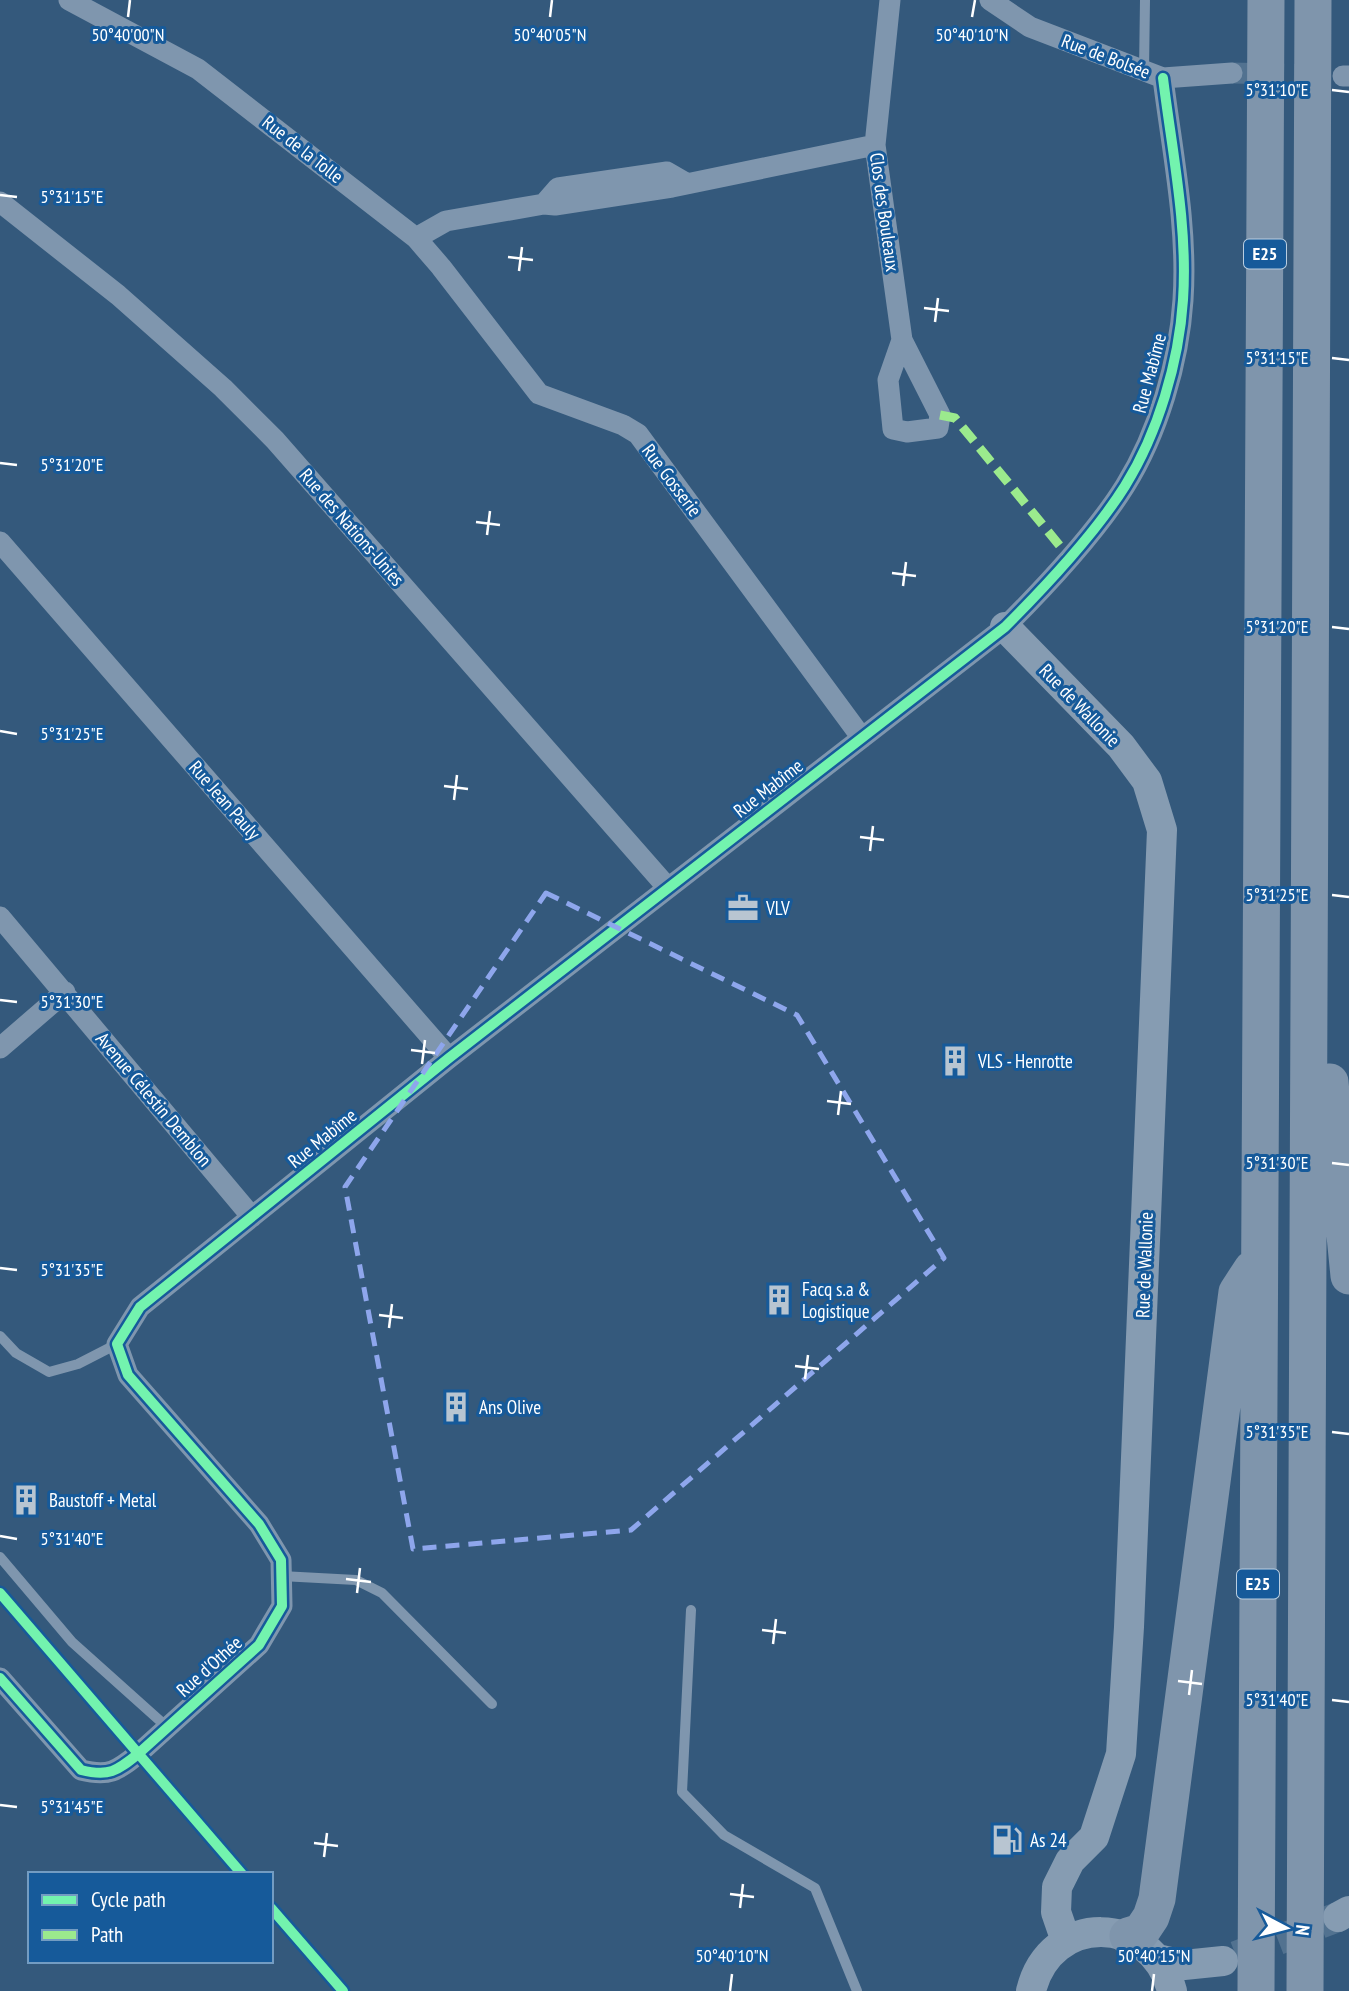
<svg xmlns="http://www.w3.org/2000/svg" width="1349" height="1991" font-family="'PT Sans Narrow',sans-serif">
<rect width="100%" height="100%" fill="#34597c"/>
<g fill="none" stroke-linecap="round" stroke-linejoin="round">
<!-- street-tunnel -->
<path stroke="#527290" stroke-width="21" stroke-dasharray="21 10" stroke-linecap="butt" d="M 1232,73 L 1321,75"/>
<!-- secondary-tunnel -->
<path stroke="#527290" stroke-width="30" stroke-dasharray="30 15" stroke-linecap="butt" d="M 1236,1956 L 1338,1917"/>
<!-- lane -->
<path stroke="#7f96ae" stroke-width="10" d="M 1144,71 L 1145,0
M 0,1336 L 16,1353 L 49,1372 L 78,1364 L 117,1344
M 0,1557 L 72,1642 L 168,1728
M 281,1576 L 356,1580 L 382,1593 L 492,1704
M 691,1610 L 682,1792 L 724,1835 L 815,1888 L 857,1991"/>
<!-- street -->
<path stroke="#7f96ae" stroke-width="21" d="M 69,0 L 198,69 L 416,238 L 441,267 L 539,394 L 623,425 L 638,434 L 862,738
M 890,0 L 875,145 L 902,340 L 940,415 L 938,428 L 907,432 L 893,429 L 888,380 L 902,340
M 990,0 L 1030,27 L 1163,78 L 1232,73
M 1343,76 L 1349,76
M 0,202 L 118,295 L 223,388 L 275,440 L 668,888
M 544,204 L 558,188 L 667,172 L 686,183
M 416,238 L 446,221 L 544,204 L 555,205 L 672,187 L 875,145
M 0,542 L 449,1058
M 0,917 L 252,1217
M 0,1048 L 65,992
M 0,1678 L 81,1770 C 109,1777 117,1771 138,1754 L 259,1645 L 282,1606 L 281,1560 L 259,1524 L 128,1375 L 117,1344 L 140,1307 L 449,1058 L 1005,627 C 1045,587 1095,534 1125,486 C 1158,433 1179,362 1183,300 C 1188,226 1172,151 1163,78"/>
<!-- secondary -->
<path stroke="#869cb2" stroke-width="30" d="M 1005,627 L 1121,746 L 1147,781 L 1162,830 L 1129,1627 L 1121,1754 L 1094,1837 L 1070,1861 L 1057,1887 L 1056,1912 L 1066,1941
M 1338,1917 L 1349,1911
M 1158,1959 L 1184,1965 L 1223,1961
M 1031,1991 C 1050,1912 1152,1913 1172,1991"/>
<!-- highway -->
<path stroke="#7f95ac" stroke-width="37" d="M 1330,1082 L 1349,1276
M 1128,1936 L 1141,1932 L 1151,1917 L 1157,1899 L 1237,1292 L 1252,1269
M 1256,1991 L 1266,0
M 1305,1991 L 1313,0"/>
<!-- quiet -->
<path stroke="#9bea8d" stroke-width="9" stroke-dasharray="18 9" stroke-linecap="butt" d="M 940,415 L 955,418 L 1069,557"/>
<!-- cycleway casing -->
<g stroke="#165a9a" stroke-width="15">
<path id="cycleway" d="M 0,1593 L 242,1874
M 0,1678 L 81,1770 C 109,1777 117,1771 138,1754 L 259,1645 L 282,1606 L 281,1560 L 259,1524 L 128,1375 L 117,1344 L 140,1307 L 449,1058 L 1005,627 C 1045,587 1095,534 1125,486 C 1158,433 1179,362 1183,300 C 1188,226 1172,151 1163,78
M 271,1908 L 343,1991"/>
</g>
<!-- cycleway -->
<use href="#cycleway" stroke="#73f3ae" stroke-width="10"/>
</g>
<!-- marked area -->
<path fill="none" stroke="#8ea6ec" stroke-width="5" stroke-dasharray="14 9" stroke-linejoin="round" d="M 546,893 L 797,1015 L 944,1258 L 631,1530 L 413,1549 L 345,1187 Z"/>
<!-- ticks -->
<path fill="none" stroke="#fff" stroke-width="2.5" d="M 128,17 L 130,0M 550,17 L 552,0M 972,17 L 975,0M 1332,90 L 1349,92M 0,195 L 17,197M 508,257 L 533,260M 519,271 L 522,247M 924,308 L 949,311M 935,322 L 938,298M 1332,358 L 1349,360M 0,463 L 17,465M 476,522 L 500,525M 487,535 L 490,511M 892,573 L 916,576M 903,586 L 906,562M 1332,627 L 1349,629M 0,731 L 17,734M 444,786 L 468,789M 454,800 L 457,775M 860,837 L 884,840M 870,851 L 873,826M 1332,895 L 1349,897M 0,1000 L 17,1002M 411,1050 L 435,1053M 422,1064 L 425,1040M 827,1101 L 851,1104M 838,1115 L 841,1091M 1332,1163 L 1349,1165M 0,1268 L 17,1270M 379,1315 L 403,1318M 389,1328 L 392,1304M 795,1366 L 819,1369M 805,1379 L 808,1355M 1332,1432 L 1349,1434M 0,1536 L 17,1539M 346,1579 L 371,1582M 357,1593 L 360,1568M 762,1630 L 786,1633M 773,1644 L 776,1619M 1178,1681 L 1202,1684M 1189,1695 L 1192,1670M 1332,1700 L 1349,1702M 0,1805 L 17,1807M 314,1843 L 338,1846M 324,1857 L 327,1833M 730,1894 L 754,1897M 740,1908 L 743,1884M 730,1991 L 732,1974M 1152,1991 L 1154,1974"/>
<!-- icons -->
<defs>
<g id="office-bare" transform="scale(2.415)"><path d="M-6-3h4V-5.5h4V-3h4V5H-6ZM-1-4.5V-3h2v-1.5ZM-6 0V1H6V0Z" fill="#b8c5d1" stroke="#165a9a" stroke-width="2.5" paint-order="stroke"/></g>
<g id="building-bare" transform="scale(2.415)"><path d="M-4-6H4V6H1V3H-1V6H-4ZM-2.5-4.3h1.7v1.8h-1.7ZM.8-4.3h1.7v1.8H.8ZM-2.5-1h1.7V.8h-1.7ZM.8-1h1.7V.8H.8Z" fill="#b8c5d1" stroke="#165a9a" stroke-width="2.5" paint-order="stroke"/></g>
<g id="fuel-bare" transform="scale(2.415)"><path d="M-5.5-6h7V0h2V4h1.3V-2.5L3-4.5l.8-.8L6-3V5H2.5V1h-1V6h-7ZM-4.2-4.7v3.2H.2V-4.7Z" fill="#b8c5d1" stroke="#165a9a" stroke-width="2.5" paint-order="stroke"/></g>
</defs>
<g fill-rule="evenodd">
<use href="#office-bare" x="743" y="908"/>
<use href="#building-bare" x="955" y="1061"/>
<use href="#building-bare" x="779" y="1300"/>
<use href="#building-bare" x="456" y="1407"/>
<use href="#building-bare" x="26" y="1500"/>
<use href="#fuel-bare" x="1007" y="1840"/>
</g>
<g text-anchor="middle" stroke-width="6" stroke-linejoin="round" paint-order="stroke">
<!-- shield labels -->
<g fill="#165a9a" stroke="#b9cee1" stroke-width="2">
<rect x="1244" y="239.5" width="42" height="29" rx="5"/>
<rect x="1237" y="1569.5" width="42" height="29" rx="5"/>
</g>
<g font-size="18" font-weight="bold" fill="#fff">
<text x="1265" y="260">E25</text>
<text x="1258" y="1590">E25</text>
</g>
<!-- street labels -->
<g font-size="19" fill="#fff" stroke="#165a9a">
<text transform="translate(1106 56) rotate(21)" y="7">Rue de Bolsée</text>
<text transform="translate(303 149) rotate(38)" y="7">Rue de la Tolle</text>
<text transform="translate(885 212) rotate(82)" y="7">Clos des Bouleaux</text>
<text transform="translate(1149 373) rotate(-75)" y="7">Rue Mabîme</text>
<text transform="translate(672 480) rotate(53)" y="7">Rue Gosserie</text>
<text transform="translate(352 527) rotate(49)" y="7">Rue des Nations-Unies</text>
<text transform="translate(1080 705) rotate(46)" y="7">Rue de Wallonie</text>
<text transform="translate(768 788) rotate(-38)" y="7">Rue Mabîme</text>
<text transform="translate(225 800) rotate(49)" y="7">Rue Jean Pauly</text>
<text transform="translate(154 1099) rotate(50)" y="7">Avenue Célestin Demblon</text>
<text transform="translate(322 1138) rotate(-39)" y="7">Rue Mabîme</text>
<text transform="translate(1144 1265) rotate(-88)" y="7">Rue de Wallonie</text>
<text transform="translate(209 1666) rotate(-42)" y="7">Rue d'Othée</text>
</g>
<!-- poi labels -->
<g font-size="19" fill="#fff" stroke="#165a9a" text-anchor="start">
<text x="766" y="915">VLV</text>
<text x="978" y="1068">VLS - Henrotte</text>
<text x="802" y="1296">Facq s.a &amp;<tspan x="802" dy="22">Logistique</tspan></text>
<text x="479" y="1414">Ans Olive</text>
<text x="49" y="1507">Baustoff + Metal</text>
<text x="1030" y="1847">As 24</text>
</g>
</g>
<g font-size="18" text-anchor="middle" fill="#fff" stroke="#165a9a" stroke-width="6" stroke-linejoin="round" paint-order="stroke">
<text x="128" y="41">50°40'00"N</text>
<text x="550" y="41">50°40'05"N</text>
<text x="972" y="41">50°40'10"N</text>
<text x="1277" y="96">5°31'10"E</text>
<text x="72" y="203">5°31'15"E</text>
<text x="1277" y="364">5°31'15"E</text>
<text x="72" y="471">5°31'20"E</text>
<text x="1277" y="633">5°31'20"E</text>
<text x="72" y="740">5°31'25"E</text>
<text x="1277" y="901">5°31'25"E</text>
<text x="72" y="1008">5°31'30"E</text>
<text x="1277" y="1169">5°31'30"E</text>
<text x="72" y="1276">5°31'35"E</text>
<text x="1277" y="1438">5°31'35"E</text>
<text x="72" y="1545">5°31'40"E</text>
<text x="1277" y="1706">5°31'40"E</text>
<text x="72" y="1813">5°31'45"E</text>
<text x="732" y="1962">50°40'10"N</text>
<text x="1154" y="1962">50°40'15"N</text>
</g>
<!-- legend -->
<rect x="28" y="1872" width="245" height="91" fill="#165a9a" stroke="#739cc2" stroke-width="2"/>
<rect x="42" y="1895" width="35" height="10" fill="#73f3ae" stroke="#739cc2" stroke-width="2"/>
<text x="91" y="1907" font-size="21" fill="#ffffff">Cycle path</text>
<rect x="42" y="1930" width="35" height="10" fill="#9bea8d" stroke="#739cc2" stroke-width="2"/>
<text x="91" y="1942" font-size="21" fill="#ffffff">Path</text>
<!-- north arrow -->
<g transform="translate(1286 1928) rotate(97)" stroke="#165a9a" stroke-width="5" paint-order="stroke">
<path d="M0-5L12 26L0 18L-12 26Z" fill="#ffffff"/>
<text y="-10" font-size="19" font-weight="bold" text-anchor="middle" fill="#ffffff">N</text>
</g>
</svg>
